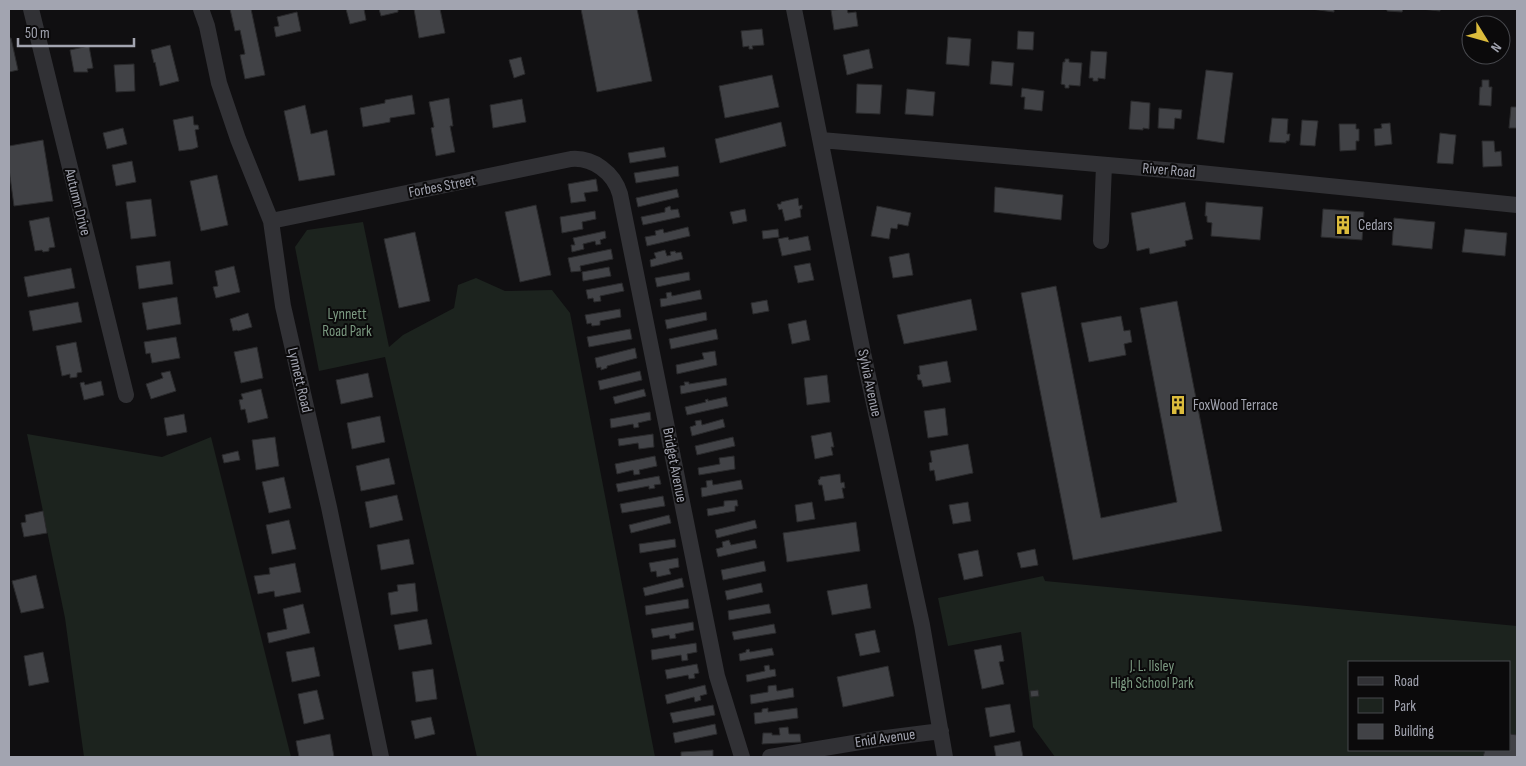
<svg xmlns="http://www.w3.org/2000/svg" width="1526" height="766" font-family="'Sofia Sans Condensed',sans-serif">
<rect width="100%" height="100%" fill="#100f11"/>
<!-- green -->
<path fill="#1c231e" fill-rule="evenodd" d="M 363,222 L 389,347 L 403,335 L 454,308 L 458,285 L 476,278 L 505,291 L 552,290 L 570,313 L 655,757 L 477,757 L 385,357 L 319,371 L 295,247 L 307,230 Z
M 27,434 L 162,457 L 211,437 L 291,757 L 84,757 L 65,618 Z
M 1043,576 L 1045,581 L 1517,626 L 1517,757 L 1055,757 L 1033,727 L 1021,632 L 948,646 L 938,598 ZM 1350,662 L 1510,662 L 1510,750 L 1350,750 Z"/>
<!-- building -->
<path fill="#414246" stroke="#2a2a2c" d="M 230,9 L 251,9 L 265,75 L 245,79 L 240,55 L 245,54 L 240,30 L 235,31 Z
M 346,9 L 364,9 L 366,20 L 350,24 Z
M 379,9 L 398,9 L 398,12 L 381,16 Z
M 414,9 L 440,9 L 445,33 L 419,38 Z
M 581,9 L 637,9 L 652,81 L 597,92 Z
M 847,9 L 848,13 L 856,12 L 858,26 L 834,30 L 831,10 Z
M 1311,9 L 1334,9 L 1334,12 Z
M 1387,9 L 1403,9 L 1402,12 L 1387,11 Z
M 1421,9 L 1440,9 L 1440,11 Z
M 297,12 L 301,31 L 276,37 L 274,27 L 279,26 L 277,17 Z
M 762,29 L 764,45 L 752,46 L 753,49 L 749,49 L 749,46 L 743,47 L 741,31 Z
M 1018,31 L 1034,32 L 1033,50 L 1017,49 Z
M 948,37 L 971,39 L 969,66 L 946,64 Z
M 9,38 L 11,38 L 18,70 L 9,72 Z
M 170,45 L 179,81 L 160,86 L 155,62 L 154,63 L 151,50 Z
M 89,46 L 93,68 L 87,69 L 88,72 L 74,72 L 70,50 Z
M 869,49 L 873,68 L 847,75 L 843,55 Z
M 1091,51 L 1107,52 L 1105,79 L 1098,78 L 1098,81 L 1093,81 L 1093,78 L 1089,78 Z
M 521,57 L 525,74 L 514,78 L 509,60 Z
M 1065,59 L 1069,59 L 1069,62 L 1082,63 L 1080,86 L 1069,85 L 1069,88 L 1065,88 L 1065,85 L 1061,84 L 1063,62 L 1065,62 Z
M 992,61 L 1014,63 L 1012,86 L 990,84 Z
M 134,64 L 135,91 L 116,92 L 114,65 Z
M 1206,70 L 1233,73 L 1224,143 L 1197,139 Z
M 772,75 L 779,107 L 725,118 L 719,86 Z
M 1482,80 L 1489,80 L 1489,87 L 1492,87 L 1491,106 L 1479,105 L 1480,87 L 1482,87 Z
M 857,84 L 882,85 L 880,114 L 856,113 Z
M 1022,88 L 1044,91 L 1042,111 L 1024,109 L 1025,97 L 1021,97 Z
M 907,89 L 935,92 L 933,116 L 905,114 Z
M 412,95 L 415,114 L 390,118 L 390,122 L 363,127 L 360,108 L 385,103 L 385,100 Z
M 449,98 L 453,126 L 450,126 L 455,152 L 436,156 L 431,128 L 434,127 L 429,102 Z
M 522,99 L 526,122 L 493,128 L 490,105 Z
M 1131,101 L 1150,103 L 1149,129 L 1143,128 L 1143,130 L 1129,129 Z
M 305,105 L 311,134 L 327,130 L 335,175 L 299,181 L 284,111 Z
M 1511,107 L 1517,107 L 1517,128 L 1509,128 Z
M 1159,108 L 1182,110 L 1181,119 L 1175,118 L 1174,129 L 1158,128 Z
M 193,116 L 194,125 L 198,125 L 199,129 L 195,130 L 198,147 L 193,149 L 179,151 L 173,120 Z
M 1272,118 L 1288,119 L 1287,134 L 1290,134 L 1289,141 L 1286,141 L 1286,143 L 1269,142 Z
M 1302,120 L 1318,121 L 1315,146 L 1300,145 Z
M 781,122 L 786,146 L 720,163 L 715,139 Z
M 1390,123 L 1392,144 L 1375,146 L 1374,129 L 1382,128 L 1381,124 Z
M 1339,124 L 1356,124 L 1356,129 L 1359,129 L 1359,141 L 1356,141 L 1356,150 L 1340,151 Z
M 123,128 L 127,144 L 107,149 L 103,133 Z
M 1440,133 L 1456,135 L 1453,164 L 1437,163 Z
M 43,140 L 53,201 L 14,206 L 9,169 L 9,146 Z
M 1482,141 L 1494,141 L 1495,152 L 1501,151 L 1502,166 L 1483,167 Z
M 664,147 L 666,157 L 630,163 L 628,153 Z
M 132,161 L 136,182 L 116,186 L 112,165 Z
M 678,166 L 679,176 L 636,183 L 634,173 Z
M 217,175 L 228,225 L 201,231 L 190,181 Z
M 596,179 L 598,191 L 584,193 L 586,201 L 571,203 L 568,184 Z
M 995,187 L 1063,195 L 1061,220 L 994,212 Z
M 677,189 L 679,197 L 638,207 L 636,198 Z
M 798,198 L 799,206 L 802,205 L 802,209 L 800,209 L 801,217 L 785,221 L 782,209 L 779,210 L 777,204 L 781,204 L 781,202 Z
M 151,199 L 156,236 L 131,239 L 126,202 Z
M 1185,202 L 1193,239 L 1185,241 L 1186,246 L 1150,254 L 1149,248 L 1137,251 L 1131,213 Z
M 1206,202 L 1263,207 L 1260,240 L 1211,236 L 1212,223 L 1207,222 L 1207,216 L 1205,216 Z
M 536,205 L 551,275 L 520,282 L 505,212 Z
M 670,206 L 671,210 L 678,209 L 680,217 L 643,225 L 641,217 L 665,212 L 665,208 Z
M 877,206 L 911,213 L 908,226 L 898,224 L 897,229 L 891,228 L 889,239 L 871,236 Z
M 745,209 L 747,221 L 733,224 L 730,212 Z
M 1323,209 L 1364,212 L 1362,240 L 1321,237 Z
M 595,211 L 596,219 L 582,222 L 583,229 L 562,233 L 560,217 Z
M 49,217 L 55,247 L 49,248 L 49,251 L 43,252 L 42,250 L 35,251 L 29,221 Z
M 1394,218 L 1435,222 L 1432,249 L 1392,245 Z
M 688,227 L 690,236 L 647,246 L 645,237 L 656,235 L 655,231 L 663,229 L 664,233 Z
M 778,229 L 779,237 L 763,239 L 762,231 Z
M 1465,229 L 1507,233 L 1505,256 L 1462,252 Z
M 605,231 L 606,238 L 600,240 L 601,244 L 596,245 L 595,241 L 583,244 L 584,249 L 572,252 L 571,245 L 575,245 L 573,238 Z
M 415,232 L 430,301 L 399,308 L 384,239 Z
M 808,236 L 811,250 L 782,256 L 778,239 L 788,237 L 789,240 Z
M 611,249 L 613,259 L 580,266 L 581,271 L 571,272 L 568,258 Z
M 665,250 L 667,256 L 671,255 L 670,252 L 675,251 L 676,253 L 681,252 L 683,259 L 651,267 L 650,260 L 656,258 L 654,253 Z
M 909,253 L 913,275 L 893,278 L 889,257 Z
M 170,261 L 173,284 L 139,289 L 136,266 Z
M 810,263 L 814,280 L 798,283 L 794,266 Z
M 234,266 L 240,292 L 216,298 L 213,287 L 218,286 L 215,271 Z
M 609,267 L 611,276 L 583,281 L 582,272 Z
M 71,268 L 75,288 L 28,297 L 24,277 Z
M 689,272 L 690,280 L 657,287 L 655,278 Z
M 622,283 L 624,291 L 600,296 L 601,301 L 594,302 L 593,298 L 588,299 L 586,290 Z
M 1056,286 L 1101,518 L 1177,502 L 1140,308 L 1177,301 L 1222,531 L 1073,560 L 1021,293 Z
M 700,290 L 702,299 L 661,307 L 660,299 L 667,298 L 666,293 L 671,292 L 672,296 Z
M 177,297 L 181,324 L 147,330 L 142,303 Z
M 971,299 L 977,330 L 904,344 L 897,315 Z
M 767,300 L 769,311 L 753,314 L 751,303 Z
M 78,302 L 82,322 L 33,331 L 29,311 Z
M 620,309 L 621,317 L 600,321 L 600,325 L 592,326 L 591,323 L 587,324 L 585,315 Z
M 706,312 L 707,320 L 667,329 L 665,320 Z
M 248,313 L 252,327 L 238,331 L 237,330 L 233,331 L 230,319 Z
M 1121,316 L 1124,331 L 1130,330 L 1132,342 L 1124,344 L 1126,355 L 1089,362 L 1081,323 Z
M 806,320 L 810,340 L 792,344 L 788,324 Z
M 630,329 L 632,339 L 589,347 L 587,337 Z
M 716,329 L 718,339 L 671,349 L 669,339 Z
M 176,337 L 180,358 L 152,363 L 150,353 L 146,354 L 144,342 Z
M 76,342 L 82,372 L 77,373 L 77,377 L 70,378 L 70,374 L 62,376 L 56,346 Z
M 257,347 L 263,378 L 241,383 L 234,352 Z
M 635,348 L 637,358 L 607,366 L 607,368 L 601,370 L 601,367 L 597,368 L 595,358 Z
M 715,351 L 717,365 L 677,374 L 676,365 L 704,359 L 702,353 Z
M 947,361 L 951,382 L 923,387 L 921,380 L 918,380 L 917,375 L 920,374 L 919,366 Z
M 170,371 L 176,391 L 151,399 L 146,384 L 163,378 L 161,373 Z
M 640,371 L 642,380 L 600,390 L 598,381 Z
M 368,373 L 373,397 L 341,404 L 336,380 Z
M 827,375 L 830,402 L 807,405 L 804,378 Z
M 726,378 L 727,385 L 681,394 L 680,386 L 685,385 L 684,382 L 689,382 L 689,384 Z
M 101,381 L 104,395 L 84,400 L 80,383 L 84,382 L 85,385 Z
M 261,389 L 268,418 L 248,423 L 245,409 L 241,410 L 239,400 L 243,399 L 241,394 Z
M 644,389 L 646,396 L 615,404 L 613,397 Z
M 726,397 L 728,406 L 687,415 L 685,407 L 706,402 L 705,400 L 708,399 L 708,401 Z
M 945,408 L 948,435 L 928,438 L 924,411 Z
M 650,412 L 651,420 L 638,423 L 639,427 L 634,428 L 633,424 L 611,428 L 610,419 Z
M 184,414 L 187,432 L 167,436 L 164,418 Z
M 380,416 L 385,442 L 352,449 L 347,423 Z
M 723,419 L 725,427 L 692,436 L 690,427 L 696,425 L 695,421 L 701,420 L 702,425 Z
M 831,432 L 834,447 L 831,447 L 833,455 L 815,459 L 811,436 Z
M 653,434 L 654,447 L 639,449 L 638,443 L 619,446 L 618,439 Z
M 275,437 L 279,466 L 256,470 L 252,440 Z
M 733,437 L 735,446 L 697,455 L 695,446 Z
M 968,444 L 973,473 L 936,481 L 934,470 L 930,471 L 929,463 L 932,462 L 930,451 Z
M 238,451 L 240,460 L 224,463 L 222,455 Z
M 655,456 L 657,466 L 639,470 L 640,474 L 634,475 L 633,470 L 617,474 L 615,464 Z
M 734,456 L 735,469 L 699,475 L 698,468 L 720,464 L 719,458 Z
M 389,458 L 395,484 L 361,491 L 356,466 Z
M 840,474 L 841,483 L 844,482 L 845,488 L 842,488 L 844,498 L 825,501 L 822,485 L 819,485 L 818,480 L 820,479 L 820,477 Z
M 659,476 L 661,484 L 654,485 L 655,488 L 649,489 L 649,486 L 618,492 L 616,484 Z
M 284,477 L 291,508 L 269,513 L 262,482 Z
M 712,480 L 713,485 L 741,480 L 743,489 L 702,497 L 701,488 L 707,487 L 706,481 Z
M 397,495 L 403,520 L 370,528 L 365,502 Z
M 663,496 L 665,506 L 622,513 L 620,504 Z
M 737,500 L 738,506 L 735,506 L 735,511 L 708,516 L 707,509 L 724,506 L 724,501 Z
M 812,502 L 815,519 L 797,522 L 795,505 Z
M 968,502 L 971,521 L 953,524 L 949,505 Z
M 43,511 L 47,533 L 24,537 L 21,523 L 26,522 L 25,515 Z
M 669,515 L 671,523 L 631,533 L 629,525 Z
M 289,520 L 296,549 L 272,554 L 266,525 Z
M 755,520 L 757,528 L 717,538 L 715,530 Z
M 856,522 L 860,551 L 787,562 L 783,533 Z
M 409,539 L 414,564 L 381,570 L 377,545 Z
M 675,539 L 676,547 L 640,553 L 639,544 Z
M 729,540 L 731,545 L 755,540 L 757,548 L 718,557 L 716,549 L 723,547 L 722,542 Z
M 1035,549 L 1038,565 L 1021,568 L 1017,553 Z
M 978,550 L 983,576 L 964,580 L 958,554 Z
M 678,558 L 679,567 L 669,569 L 671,574 L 657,577 L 656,571 L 651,572 L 649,563 Z
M 764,561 L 766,571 L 723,580 L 721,570 Z
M 295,563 L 301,592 L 275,597 L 274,591 L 258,594 L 254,576 L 270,574 L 269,568 Z
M 36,575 L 44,608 L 21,613 L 12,581 Z
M 682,578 L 684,587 L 645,596 L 643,588 Z
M 415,583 L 418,611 L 391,615 L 388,593 L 398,591 L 397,585 Z
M 761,583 L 763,592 L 727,600 L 725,591 Z
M 867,584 L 871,608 L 832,615 L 827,591 Z
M 688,599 L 689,608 L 646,615 L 645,606 Z
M 303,604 L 310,633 L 269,643 L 267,633 L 287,629 L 283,609 Z
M 769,604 L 771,613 L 729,620 L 728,611 Z
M 427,619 L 432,644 L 399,650 L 394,625 Z
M 693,622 L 694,630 L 675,634 L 676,638 L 670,639 L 669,635 L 653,638 L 651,629 Z
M 774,624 L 776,633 L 734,640 L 732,632 Z
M 875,630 L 880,652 L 860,656 L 855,634 Z
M 696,643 L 697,652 L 687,654 L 688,660 L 682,661 L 681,655 L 652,660 L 651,650 Z
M 1001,645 L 1004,661 L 999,662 L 1004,684 L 982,689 L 974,650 Z
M 314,647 L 320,676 L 292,682 L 286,652 Z
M 772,648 L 774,655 L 740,661 L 739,654 L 746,652 L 746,650 L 749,649 L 750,652 Z
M 43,652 L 49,682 L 29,686 L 24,656 Z
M 697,664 L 699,673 L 694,674 L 695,678 L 689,679 L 688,675 L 667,679 L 665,670 Z
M 769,665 L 770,670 L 775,669 L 776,676 L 747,682 L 746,675 L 765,671 L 764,666 Z
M 888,666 L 894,696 L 843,707 L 837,677 Z
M 433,669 L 437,699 L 416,702 L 412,672 Z
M 705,685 L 707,694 L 700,696 L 701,700 L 695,702 L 694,697 L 667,704 L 665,695 Z
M 776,685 L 777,691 L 793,688 L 794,697 L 751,704 L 750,695 L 768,692 L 768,686 Z
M 317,690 L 324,719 L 304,724 L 298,694 Z
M 1038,690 L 1039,696 L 1031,697 L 1030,691 Z
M 1010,704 L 1015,732 L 990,737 L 985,708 Z
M 713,705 L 715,715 L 673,723 L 670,713 Z
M 768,708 L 768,712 L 797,708 L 798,718 L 755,724 L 754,713 L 762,712 L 762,709 Z
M 431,717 L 435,734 L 415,739 L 411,721 Z
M 715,724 L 717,734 L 675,743 L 673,733 Z
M 788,727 L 789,734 L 800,734 L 801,742 L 762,744 L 763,733 L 772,733 L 772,735 L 780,735 L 779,728 Z
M 330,734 L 334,757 L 299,757 L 296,741 Z
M 1510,734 L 1517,735 L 1517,757 L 1483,757 L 1485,750 L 1510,750 Z
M 1020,741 L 1023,757 L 996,757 L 994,746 Z
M 713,750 L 713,757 L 681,757 L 681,752 Z"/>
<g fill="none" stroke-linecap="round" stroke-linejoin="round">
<!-- minor -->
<path stroke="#313135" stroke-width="16" d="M 31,9 L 126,395
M 201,9 L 207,26 L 219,83 L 238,139 L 271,221 L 283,306 L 329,507 L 381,757
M 794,9 L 863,353 L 922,625 L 945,757
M 821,140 L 1200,173 L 1517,205
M 271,221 L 571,159 C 593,157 614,173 620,194 L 717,676 L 742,757
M 1101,241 L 1104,165
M 770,757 L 878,739 L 941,731"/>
</g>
<!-- icons -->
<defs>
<g id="building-bare" transform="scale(1.5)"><path d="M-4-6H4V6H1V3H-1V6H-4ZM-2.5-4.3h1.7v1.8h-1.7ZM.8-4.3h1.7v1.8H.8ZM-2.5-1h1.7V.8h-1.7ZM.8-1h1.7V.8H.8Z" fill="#dcbc3c" stroke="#0b0a0b" stroke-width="2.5" paint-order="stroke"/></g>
</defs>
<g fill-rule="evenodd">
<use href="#building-bare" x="1343" y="225"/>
<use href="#building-bare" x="1178" y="405"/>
</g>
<g text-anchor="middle" stroke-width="4" stroke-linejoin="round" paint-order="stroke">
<!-- street labels -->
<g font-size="15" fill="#a2a4b0" stroke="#0b0a0b">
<text transform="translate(1169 170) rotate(5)" y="5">River Road</text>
<text transform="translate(442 186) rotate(-11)" y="5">Forbes Street</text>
<text transform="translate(78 202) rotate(76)" y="5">Autumn Drive</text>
<text transform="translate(300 380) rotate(77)" y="5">Lynnett Road</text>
<text transform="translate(870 383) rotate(78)" y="5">Sylvia Avenue</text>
<text transform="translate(675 465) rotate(79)" y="5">Bridget Avenue</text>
<text transform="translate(885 738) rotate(-8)" y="5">Enid Avenue</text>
</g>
<!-- poi labels -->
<g font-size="15" fill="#a2a4b0" stroke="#0b0a0b" text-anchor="start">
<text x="1358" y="230">Cedars</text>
<text x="1193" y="410">FoxWood Terrace</text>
</g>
<!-- park labels -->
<g font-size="15" fill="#7b9981" stroke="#0b0a0b">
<text x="347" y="319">Lynnett<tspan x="347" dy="17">Road Park</tspan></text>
<text x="1152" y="671">J. L. Ilsley<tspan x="1152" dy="17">High School Park</tspan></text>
</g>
</g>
<!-- border -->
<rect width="1526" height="766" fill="none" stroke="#a2a4b0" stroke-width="20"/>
<!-- legend -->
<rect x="1348" y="661" width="162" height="90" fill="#0b0a0b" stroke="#47484d"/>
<rect x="1358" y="677" width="25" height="8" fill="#313135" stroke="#47484d"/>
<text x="1394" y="686" font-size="15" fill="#a2a4b0">Road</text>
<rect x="1358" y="698" width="25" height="15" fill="#1c231e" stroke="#47484d"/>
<text x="1394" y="711" font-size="15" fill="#a2a4b0">Park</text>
<rect x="1358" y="724" width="25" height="15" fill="#414246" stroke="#47484d"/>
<text x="1394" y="736" font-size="15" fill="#a2a4b0">Building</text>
<!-- north arrow -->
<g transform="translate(1486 40) rotate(127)"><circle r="24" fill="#0b0a0b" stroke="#47484d"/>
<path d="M0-4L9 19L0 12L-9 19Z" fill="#dcbc3c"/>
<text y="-8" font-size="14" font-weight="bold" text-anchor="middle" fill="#a2a4b0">N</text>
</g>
<!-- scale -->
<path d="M18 38v8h116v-8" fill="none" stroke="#a2a4b0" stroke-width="2.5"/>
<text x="25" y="38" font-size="15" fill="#a2a4b0" stroke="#0b0a0b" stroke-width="4" paint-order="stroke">50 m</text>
</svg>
